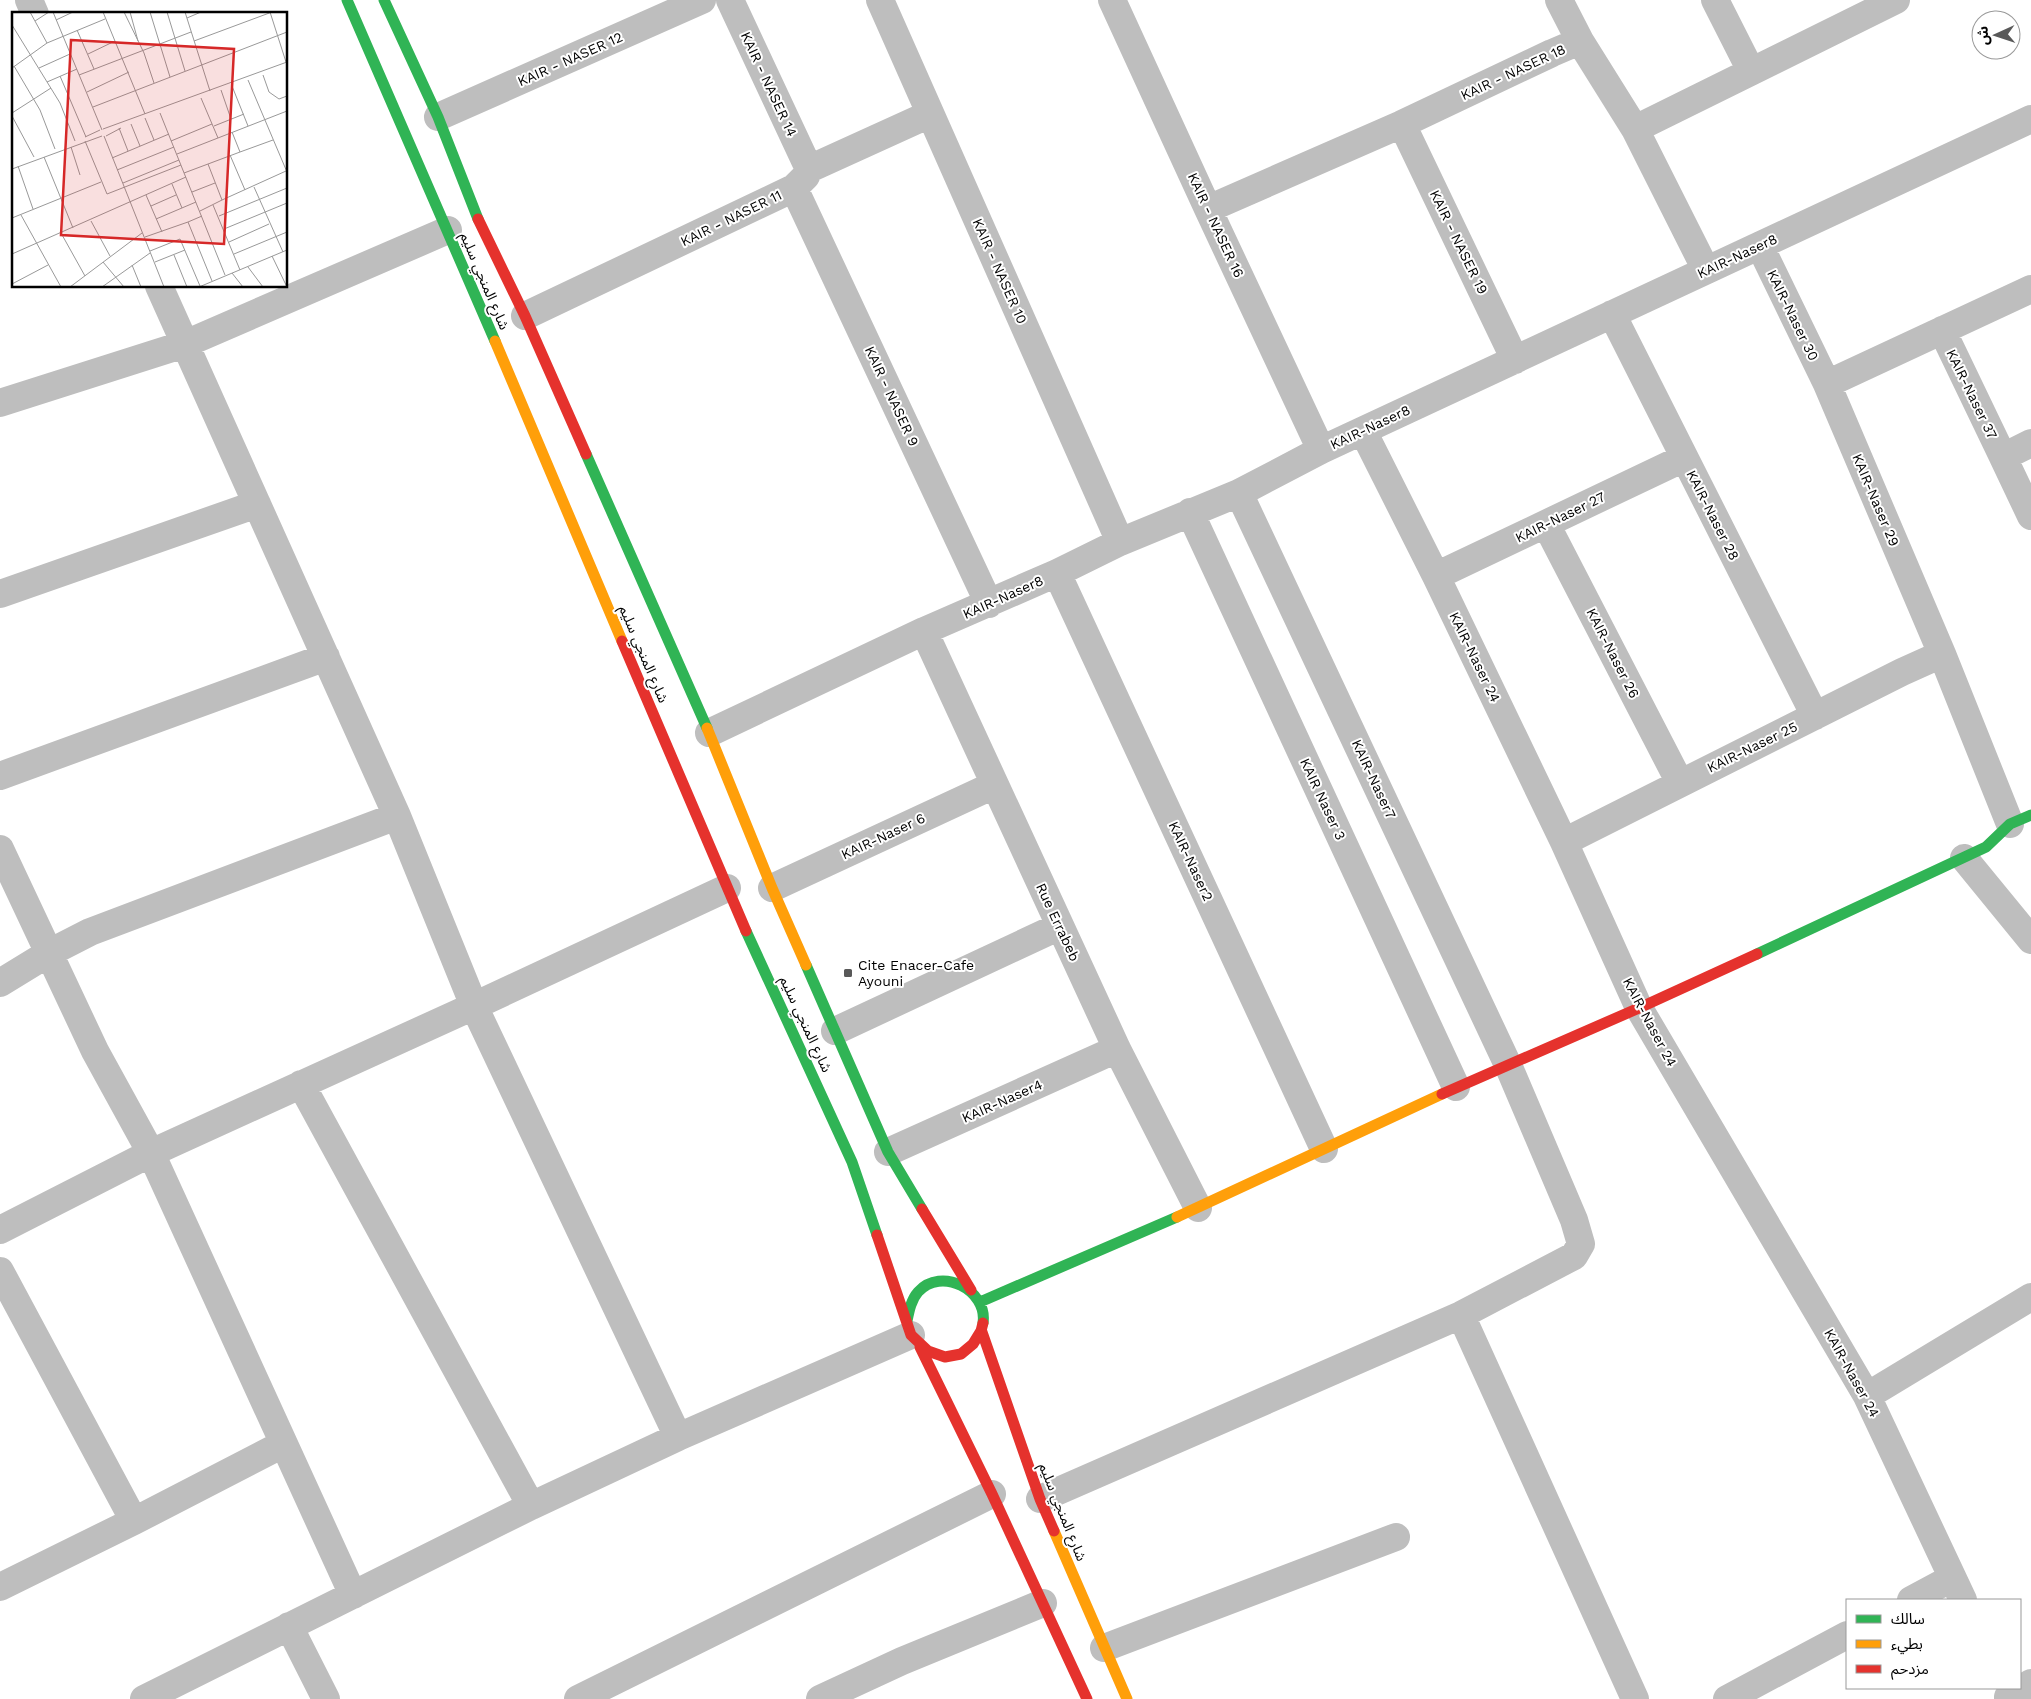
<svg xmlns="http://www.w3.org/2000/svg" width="2031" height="1699" font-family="'Work Sans','Noto Sans Arabic',sans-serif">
<rect width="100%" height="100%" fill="#fff"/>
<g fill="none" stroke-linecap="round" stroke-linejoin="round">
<!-- street -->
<path stroke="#bebebe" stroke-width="28" d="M 29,0 L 35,14
M 730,0 L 809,169
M 880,0 L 1120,542
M 1112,0 L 1208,209 L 1321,450
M 1559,0 L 1580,41
M 1715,0 L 1751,71
M 438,117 L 702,0
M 1402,124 L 1515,360
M 1635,129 L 1896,0
M 794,188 L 989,604
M 1208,209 L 1402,124 L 1552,53 L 1580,41 L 1635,129 L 1706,270
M 1760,246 L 1827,384
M 159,286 L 397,816 L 474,1006 L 678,1437
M 1612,314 L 1815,716
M 525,316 L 794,188 L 806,176 L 809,169 L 930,114
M 1942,330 L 2003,457
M 0,403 L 185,344 L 448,230
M 1363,431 L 1436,576 L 1564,842 L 1639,1008 L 1867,1396 L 1963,1600
M 2031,443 L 2003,457 L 2031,516
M 1190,512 L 1456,1087
M 1546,524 L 1680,783
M 1057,573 L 1324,1149
M 1436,576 L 1684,458
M 0,594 L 257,504
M 924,631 L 1117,1049 L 1198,1208
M 709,733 L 924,631 L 1057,573 L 1120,542 L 1239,493 L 1321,450 L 2031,119
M 0,776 L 326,657
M 2010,824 L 1942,654 L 1827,384 L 2031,289
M 1564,842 L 1902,672 L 1942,654
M 0,849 L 95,1051 L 151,1153 L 353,1595
M 1964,858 L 2031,940
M 772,888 L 994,785
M 0,983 L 49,953 L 90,932 L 397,816
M 835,1031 L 1060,926
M 301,1084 L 531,1506
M 888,1152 L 1117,1049
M 0,1230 L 151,1153 L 474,1006 L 727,888
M 0,1271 L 134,1521
M 1461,1315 L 1635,1699
M 1867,1396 L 2031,1297
M 1040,1499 L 1461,1315 L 1574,1256 L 1581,1244 L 1574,1220 L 1508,1065 L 1239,493
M 0,1587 L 134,1521 L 283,1444
M 1911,1600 L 1952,1578
M 289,1626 L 326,1699
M 1104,1648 L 1396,1537
M 2008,1697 L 2031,1683
M 144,1699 L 531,1506 L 678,1437 L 911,1335
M 578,1699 L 992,1494
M 820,1699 L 902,1661 L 1043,1603
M 1727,1699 L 1847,1635"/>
<!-- fast -->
<path stroke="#30b455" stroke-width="11" d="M 347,0 L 495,341
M 384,0 L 438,117 L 478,219
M 586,454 L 707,728
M 746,931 L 852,1162 L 877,1235
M 1757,954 L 1986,847 L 2010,824 L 2031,815
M 806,965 L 888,1152 L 922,1209
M 980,1302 L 1177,1217
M 907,1321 C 909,1311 911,1300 918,1292 C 941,1266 988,1290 983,1323"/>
<!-- slow -->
<path stroke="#ff9f0a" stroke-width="11" d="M 495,341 L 622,641
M 707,728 L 772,888 L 806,965
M 1177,1217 L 1442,1094
M 1054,1531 L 1127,1699"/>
<!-- jam -->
<path stroke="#e5322d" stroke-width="11" d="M 478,219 L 525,316 L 586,454
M 622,641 L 746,931
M 1442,1094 L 1639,1008 L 1757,954
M 922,1209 L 971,1290
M 877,1235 L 911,1335 L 928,1351 L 945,1357 L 961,1354 L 973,1344 L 981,1331 L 983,1323
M 982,1332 L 1040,1499 L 1054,1531
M 920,1347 L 992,1494 L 1087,1699"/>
</g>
<!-- markers -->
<rect fill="#595959" stroke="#fff" stroke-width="2" x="843" y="968" width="10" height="10" rx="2.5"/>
<g text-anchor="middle" stroke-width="4" stroke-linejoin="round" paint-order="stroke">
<!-- street labels -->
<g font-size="14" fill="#000" stroke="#fff">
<text transform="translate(570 59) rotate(-24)" y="5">KAIR - NASER 12</text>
<text transform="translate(1513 72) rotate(-25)" y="5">KAIR - NASER 18</text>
<text transform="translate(769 84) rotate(65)" y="5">KAIR - NASER 14</text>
<text transform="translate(731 218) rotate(-26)" y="5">KAIR - NASER 11</text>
<text transform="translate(1216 225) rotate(65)" y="5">KAIR - NASER 16</text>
<text transform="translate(1459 242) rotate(64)" y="5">KAIR - NASER 19</text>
<text transform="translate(1737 256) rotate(-25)" y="5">KAIR-Naser8</text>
<text transform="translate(1000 271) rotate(66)" y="5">KAIR - NASER 10</text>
<text transform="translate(485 281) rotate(67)" y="5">شارع المنجي سليم</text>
<text transform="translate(1793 315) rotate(64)" y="5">KAIR-Naser 30</text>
<text transform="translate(1972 394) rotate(64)" y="5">KAIR-Naser 37</text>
<text transform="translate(892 396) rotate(65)" y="5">KAIR - NASER 9</text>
<text transform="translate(1370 427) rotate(-25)" y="5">KAIR-Naser8</text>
<text transform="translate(1876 500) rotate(67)" y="5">KAIR-Naser 29</text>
<text transform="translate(1713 515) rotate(63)" y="5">KAIR-Naser 28</text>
<text transform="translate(1560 517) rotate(-26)" y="5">KAIR-Naser 27</text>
<text transform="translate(1003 597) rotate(-24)" y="5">KAIR-Naser8</text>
<text transform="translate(1613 653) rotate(63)" y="5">KAIR-Naser 26</text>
<text transform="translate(644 654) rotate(67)" y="5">شارع المنجي سليم</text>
<text transform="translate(1475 657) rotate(64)" y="5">KAIR-Naser 24</text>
<text transform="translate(1752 747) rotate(-26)" y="5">KAIR-Naser 25</text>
<text transform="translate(1374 779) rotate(65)" y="5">KAIR-Naser7</text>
<text transform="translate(1323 799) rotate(65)" y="5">KAIR Naser 3</text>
<text transform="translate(883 836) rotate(-25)" y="5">KAIR-Naser 6</text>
<text transform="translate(1191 861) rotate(65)" y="5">KAIR-Naser2</text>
<text transform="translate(1058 922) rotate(65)" y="5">Rue Errabeb</text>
<text transform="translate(1650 1022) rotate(62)" y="5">KAIR-Naser 24</text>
<text transform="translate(806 1024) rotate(65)" y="5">شارع المنجي سليم</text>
<text transform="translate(1002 1101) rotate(-24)" y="5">KAIR-Naser4</text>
<text transform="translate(1852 1373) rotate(61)" y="5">KAIR-Naser 24</text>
<text transform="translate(1063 1512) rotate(68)" y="5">شارع المنجي سليم</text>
</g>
<!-- poi labels -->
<g font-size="14" fill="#000" stroke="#fff" text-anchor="start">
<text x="858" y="970">Cite Enacer-Cafe<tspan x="858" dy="16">Ayouni</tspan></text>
</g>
</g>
<!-- overview -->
<g transform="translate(12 12)">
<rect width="275" height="275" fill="#fff"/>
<path fill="none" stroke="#999" stroke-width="1" d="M 18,0 L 35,31M 41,0 L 90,118M 91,0 L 133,102M 112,0 L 132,41 L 142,71M 118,0 L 126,29M 138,0 L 158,65M 155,0 L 173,59M 173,0 L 198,79M 258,0 L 274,50M 175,6 L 189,0M 44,8 L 61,0M 23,9 L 37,0M 0,13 L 48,91 L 63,129M 65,18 L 82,57M 182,29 L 260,0M 76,42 L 103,29M 2,54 L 28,98 L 43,137M 0,56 L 35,31 L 93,7M 27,56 L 58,42M 67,63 L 179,20M 251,63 L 257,80 L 267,87 L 275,84M 48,64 L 74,125M 236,68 L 275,160M 35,70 L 65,57M 220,74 L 236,114M 209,78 L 219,107M 75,80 L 117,60M 189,86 L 206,126M 81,95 L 275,20M 0,101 L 39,76M 148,101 L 213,263M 0,104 L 22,145M 133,106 L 142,128M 119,112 L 128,134M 202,114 L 232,102M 107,116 L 116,139M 91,117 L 275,50M 220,120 L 228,140 L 261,128M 92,124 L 152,275M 94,124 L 109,116M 73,125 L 88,118M 73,129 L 95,182 L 169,153M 159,129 L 200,112M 59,135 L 68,163M 165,142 L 275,99M 218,143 L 233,178M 32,145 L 61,216M 100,146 L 157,122M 6,154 L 21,197M 0,157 L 90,124M 105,158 L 162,135M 172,161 L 228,140M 111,171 L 167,148M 160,172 L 170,196M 242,175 L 271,240M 180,180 L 203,171M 134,183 L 150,220M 210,188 L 274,159M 201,193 L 228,258M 139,194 L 164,183M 188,199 L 210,188 L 196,152M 9,203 L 49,275M 207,204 L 275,176M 0,206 L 89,170M 144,207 L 184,190M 79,209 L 98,244M 176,210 L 190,204M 212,217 L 275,191M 49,221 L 73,264M 133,225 L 176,210 L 200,269M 217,230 L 257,212M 138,239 L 168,227 L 188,274M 0,242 L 174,165M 222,242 L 275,220M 162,243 L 175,275M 260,244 L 275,275M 91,250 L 112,275M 143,250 L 173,238M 120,253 L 129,275M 236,255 L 251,275M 220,261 L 231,275M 0,272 L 36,253M 58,275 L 130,221M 90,275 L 138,241M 187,275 L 275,238"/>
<path fill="#d62828" fill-opacity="0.15" stroke="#d62828" stroke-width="2.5" d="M 59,28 L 222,37 L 212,232 L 49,223 Z"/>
<rect width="275" height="275" fill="none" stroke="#000" stroke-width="2.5"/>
</g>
<!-- legend -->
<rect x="1846" y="1599" width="175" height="90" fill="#ffffff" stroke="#999999"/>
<rect x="1856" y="1615" width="25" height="8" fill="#30b455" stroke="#999999"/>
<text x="1891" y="1624" font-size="15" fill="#000000">سالك</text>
<rect x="1856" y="1640" width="25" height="8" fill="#ff9f0a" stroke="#999999"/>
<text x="1891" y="1649" font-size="15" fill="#000000">بطيء</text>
<rect x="1856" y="1665" width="25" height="8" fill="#e5322d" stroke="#999999"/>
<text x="1891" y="1674" font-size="15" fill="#000000">مزدحم</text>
<!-- north arrow -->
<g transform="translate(1996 35) rotate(267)"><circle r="24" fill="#ffffff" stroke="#999999"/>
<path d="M0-4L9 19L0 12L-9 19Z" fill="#595959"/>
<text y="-8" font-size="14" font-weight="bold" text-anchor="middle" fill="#000000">ش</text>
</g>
</svg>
